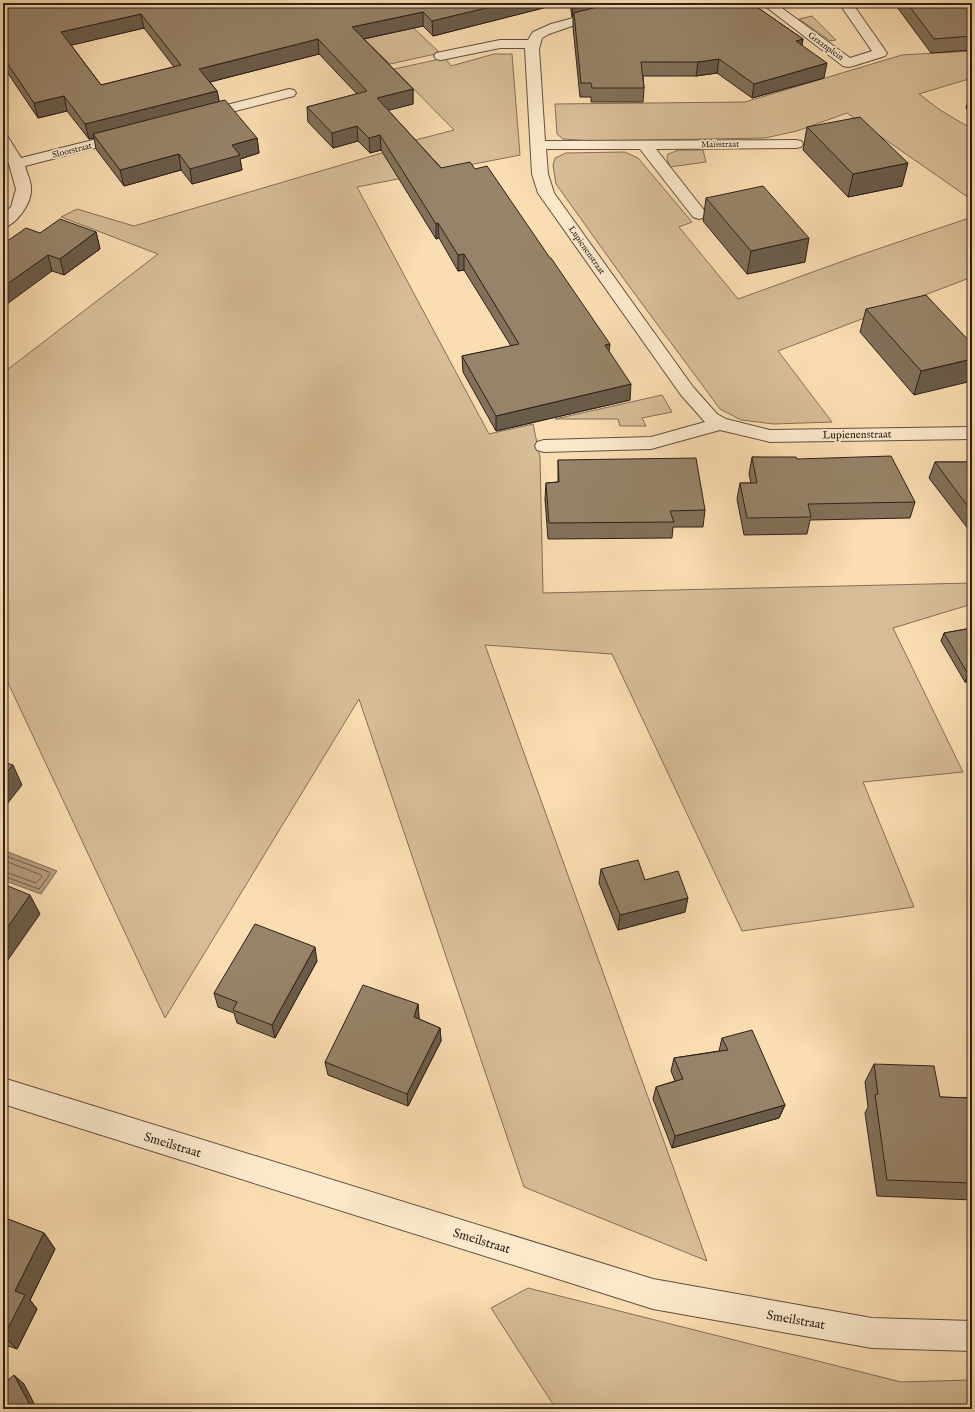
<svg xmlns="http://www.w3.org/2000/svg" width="975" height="1412" font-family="'IM FELL English',serif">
<rect width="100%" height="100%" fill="#faddb1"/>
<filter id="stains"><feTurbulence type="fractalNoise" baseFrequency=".005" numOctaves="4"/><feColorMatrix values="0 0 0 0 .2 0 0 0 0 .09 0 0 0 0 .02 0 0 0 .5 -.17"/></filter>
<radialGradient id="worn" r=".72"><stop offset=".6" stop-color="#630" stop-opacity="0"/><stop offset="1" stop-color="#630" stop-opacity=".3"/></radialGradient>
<!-- green -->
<path fill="#d7bd97" stroke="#826f58" d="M 327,3 L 387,3 L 440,53 L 390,64 Z
M 812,16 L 836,40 L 830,41 L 799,19 Z
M 972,51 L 972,78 L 919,94 L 940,110 L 972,129 L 972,200 L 847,113 L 797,131 L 765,138 L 591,141 L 563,139 L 557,134 L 555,104 L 745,102 L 902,55 Z
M 494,54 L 512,54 L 520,155 L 357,187 L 489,434 L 533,424 L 540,457 L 543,593 L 972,583 L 972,604 L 893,628 L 963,772 L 863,782 L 914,907 L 742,931 L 612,654 L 485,645 L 707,1261 L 524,1187 L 359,699 L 165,1018 L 3,672 L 3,373 L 158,254 L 61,217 L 77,209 L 134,226 L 392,150 L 392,146 L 454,130 L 394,69 L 445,58 L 451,66 Z
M 679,150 L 703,150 L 706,162 L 670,167 L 667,159 L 668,154 Z
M 625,152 L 638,158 L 692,222 L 679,227 L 738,299 L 857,256 L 972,217 L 972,277 L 778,351 L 832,422 L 774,424 L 741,420 L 720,409 L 629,286 L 556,184 L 553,165 L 555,158 L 566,153 Z
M 662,395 L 672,412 L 642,418 L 646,426 L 620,426 L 618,419 L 555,419 Z
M 528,1288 L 901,1382 L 972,1380 L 972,1409 L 556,1409 L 491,1308 Z"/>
<!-- water -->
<path fill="#b49d7e" stroke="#7e6b56" d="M 3,850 L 57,871 L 41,894 L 3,880 Z"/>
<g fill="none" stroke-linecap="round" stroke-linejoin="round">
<!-- shore -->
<path stroke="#705f4c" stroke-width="1" d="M 3,855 L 49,872 L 50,874 L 39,889 L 3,876
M 3,860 L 41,875 L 42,877 L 36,883 L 3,871"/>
<!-- minor casing -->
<g stroke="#605040" stroke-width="2">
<path id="minor" d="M 629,3 L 650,3 L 649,6 L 575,25 L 549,34 L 542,38 L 539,49 L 545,141 L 796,140 L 801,141 L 803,144 L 801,147 L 796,148 L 656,149 L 707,214 L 705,217 L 699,219 L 693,217 L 640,149 L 546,149 L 548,174 L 554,193 L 693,387 L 717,414 L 726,419 L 770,430 L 972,427 L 972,439 L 770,442 L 720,430 L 651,449 L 544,452 L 537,450 L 535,446 L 537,442 L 544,440 L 651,437 L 705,422 L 681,395 L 538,193 L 532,174 L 525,48 L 500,48 L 441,60 L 436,59 L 434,56 L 436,53 L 441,52 L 500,40 L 528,40 L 533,32 L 551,24 Z
M 761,3 L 775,3 L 850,58 L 872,51 L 839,3 L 852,3 L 887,53 L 885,56 L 853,66 L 848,67 L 843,66 Z
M 289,89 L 294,90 L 296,93 L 294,96 L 204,119 L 199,118 L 197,115 L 199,112 Z
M 125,132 L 130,133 L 132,136 L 130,139 L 25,166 C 27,173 31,181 31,188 C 32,203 17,224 3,228 L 3,214 L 11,207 L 16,189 L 9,164 L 3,153 L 3,136 L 8,137 L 21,158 Z
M 3,1078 L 653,1279 L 872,1318 L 972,1321 L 972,1351 L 872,1348 L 653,1309 L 3,1104 Z"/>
</g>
<!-- minor -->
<use href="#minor" fill="#fce9cc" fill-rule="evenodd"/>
</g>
<!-- wall -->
<path fill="#82715a" stroke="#2c211a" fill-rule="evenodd" d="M 3,3 L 563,3 L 433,36 L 423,26 L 364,39 L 413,89 L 413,104 L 388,110 L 609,351 L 630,400 L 496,431 L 463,372 L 462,356 L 511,346 L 464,270 L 458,271 L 439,238 L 436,239 L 381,150 L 370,153 L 358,141 L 333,148 L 308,122 L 307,107 L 357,94 L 319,54 L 210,82 L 217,91 L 219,101 L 257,138 L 259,153 L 240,159 L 242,170 L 192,184 L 181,170 L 124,186 L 96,149 L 94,138 L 89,139 L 67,111 L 38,118 L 3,66 ZM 144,28 L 174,67 L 101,85 L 71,45 Z
M 570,3 L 751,3 L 803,39 L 802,46 L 824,78 L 752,98 L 717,73 L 696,76 L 643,76 L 644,88 L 643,102 L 591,102 L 591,97 L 580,97 L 573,27 L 573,16 L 572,17 Z
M 894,3 L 972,3 L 972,50 L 931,53 Z
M 972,86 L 972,113 L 966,108 Z
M 807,127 L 902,186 L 848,197 L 803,150 Z
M 706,198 L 805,262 L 747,274 L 703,221 Z
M 96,232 L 100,249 L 64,275 L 52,271 L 40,233 Z
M 866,309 L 972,344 L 914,395 L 860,332 Z
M 752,457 L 797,459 L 915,502 L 910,518 L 810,520 L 807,534 L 744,535 L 737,499 L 740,483 L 751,483 L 749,474 Z
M 558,460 L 705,510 L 703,527 L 673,527 L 672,538 L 548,539 L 545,499 L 546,483 L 558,482 Z
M 935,462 L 972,462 L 972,534 L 929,478 Z
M 972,628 L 972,681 L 965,682 L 941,641 L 944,633 Z
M 601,869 L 645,880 L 685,912 L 618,930 L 599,883 Z
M 317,961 L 275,1038 L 237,1023 L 234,1013 L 218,1007 L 214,993 Z
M 418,1004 L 419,1019 L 440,1028 L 441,1041 L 408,1106 L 328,1075 L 325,1062 Z
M 722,1038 L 785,1105 L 779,1118 L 672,1148 L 653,1099 L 656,1087 L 675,1081 L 671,1071 L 674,1058 L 719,1051 Z
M 874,1064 L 940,1097 L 972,1098 L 972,1200 L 877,1196 L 865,1113 L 868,1107 L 865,1082 Z
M 3,1212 L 7,1219 L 44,1233 L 55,1249 L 30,1300 L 37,1309 L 17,1349 L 3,1344 Z"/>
<!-- shaded-wall -->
<path fill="#6a5c4a" stroke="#2c211a" d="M 3,3 L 48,3 L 3,12 Z
M 506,3 L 563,3 L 433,36 L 432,21 Z
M 573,3 L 623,3 L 574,13 L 573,16 L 572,17 Z
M 423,12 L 423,26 L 353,41 L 352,27 Z
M 141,14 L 144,28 L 64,47 L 61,32 Z
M 318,39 L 319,54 L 202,84 L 199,69 Z
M 803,39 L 800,54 L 796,41 Z
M 719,59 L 717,73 L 696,76 L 698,62 Z
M 827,63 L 824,78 L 752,98 L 754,84 Z
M 413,89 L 413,104 L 378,113 L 377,98 Z
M 217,91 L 220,105 L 93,134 L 94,138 L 89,139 L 85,124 Z
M 64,96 L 67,111 L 38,118 L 34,103 Z
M 357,126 L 358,141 L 333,148 L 332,133 Z
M 380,135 L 381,150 L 370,153 L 369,138 Z
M 257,138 L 259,153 L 240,159 L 242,170 L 192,184 L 190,169 L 232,145 Z
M 179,154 L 181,170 L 124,186 L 120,170 Z
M 908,163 L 902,186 L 848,197 L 853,174 Z
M 438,223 L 439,238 L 436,239 L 436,224 Z
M 96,232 L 100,249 L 64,275 L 60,259 Z
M 809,238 L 805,262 L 747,274 L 751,251 Z
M 464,254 L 464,270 L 458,271 L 458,255 Z
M 48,255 L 52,271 L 3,307 L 3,287 Z
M 610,344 L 608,360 L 605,345 Z
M 972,359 L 972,381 L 914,395 L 921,371 Z
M 631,384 L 630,400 L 496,431 L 496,416 Z
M 972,673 L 972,681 L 965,682 L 968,674 Z
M 13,765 L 22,785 L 3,809 L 3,777 Z
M 30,895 L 40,914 L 3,967 L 3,934 Z
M 688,898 L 685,912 L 618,930 L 620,915 Z
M 315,947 L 317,961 L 275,1038 L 272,1025 Z
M 418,1004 L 419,1018 L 415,1030 L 414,1017 Z
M 440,1028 L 441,1041 L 408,1106 L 407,1094 Z
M 785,1105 L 779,1118 L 672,1148 L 675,1136 Z
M 3,1212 L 14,1232 L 3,1218 Z
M 44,1233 L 55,1249 L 30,1300 L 37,1309 L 17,1349 L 4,1336 L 15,1291 Z
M 14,1375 L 24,1384 L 37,1409 L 32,1409 Z"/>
<!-- building -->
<path fill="#978369" stroke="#2c211a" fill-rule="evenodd" d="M 29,3 L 506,3 L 432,21 L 423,12 L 352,27 L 413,89 L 377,98 L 441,168 L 470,162 L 475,169 L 487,166 L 550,258 L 551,258 L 610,344 L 605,345 L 631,384 L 496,416 L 462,356 L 519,344 L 464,254 L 458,255 L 438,223 L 436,224 L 380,135 L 369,138 L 357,126 L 332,133 L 307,107 L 367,91 L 318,39 L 199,69 L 217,91 L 85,124 L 64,96 L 34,103 L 3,57 L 3,8 ZM 141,14 L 181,65 L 101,85 L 61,32 Z
M 613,3 L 751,3 L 803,39 L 796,41 L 827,63 L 754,84 L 719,59 L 698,62 L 641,62 L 644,88 L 592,88 L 591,83 L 581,83 L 574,13 Z
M 907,3 L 972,3 L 972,36 L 934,39 Z
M 225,100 L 257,138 L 232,145 L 240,155 L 190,169 L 179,154 L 120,170 L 93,134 Z
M 860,117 L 908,163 L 853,174 L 807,127 Z
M 763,186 L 809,238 L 751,251 L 706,198 Z
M 60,219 L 96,232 L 60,259 L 48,255 L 3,287 L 3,244 L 26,228 L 40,233 Z
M 926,295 L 972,344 L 972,359 L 921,371 L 866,309 Z
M 891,456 L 915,502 L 808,504 L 811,517 L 747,518 L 740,483 L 757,483 L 752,457 L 796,457 L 797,459 Z
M 696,458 L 705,510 L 670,511 L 674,522 L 549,523 L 546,483 L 559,482 L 558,460 Z
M 935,462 L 972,462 L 972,512 Z
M 972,628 L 972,673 L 968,674 L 944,633 Z
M 3,762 L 13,765 L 3,777 Z
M 638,860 L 645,880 L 678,871 L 688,898 L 620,915 L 601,869 Z
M 3,884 L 30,895 L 3,934 Z
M 255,924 L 315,947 L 272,1025 L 233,1010 L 237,1002 L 214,993 Z
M 363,985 L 418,1004 L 414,1017 L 440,1028 L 407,1094 L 325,1062 Z
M 752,1030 L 785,1105 L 675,1136 L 656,1087 L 683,1079 L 674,1058 L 728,1050 L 722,1038 Z
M 874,1064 L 934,1066 L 940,1097 L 972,1098 L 972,1183 L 887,1180 L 875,1095 L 878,1094 Z
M 3,1217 L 44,1233 L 15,1291 L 25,1295 L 4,1336 L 3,1336 Z
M 14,1375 L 32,1409 L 3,1409 L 3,1384 Z"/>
<g text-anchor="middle" stroke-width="3.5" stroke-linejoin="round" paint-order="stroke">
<!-- far-street labels -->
<g font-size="9" fill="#2c211a" stroke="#fce9cc">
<text transform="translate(826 46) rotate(36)" y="3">Graanplein</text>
<text transform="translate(720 144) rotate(-1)" y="3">Maïsstraat</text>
<text transform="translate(72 150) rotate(-14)" y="3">Sloorstraat</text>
<text transform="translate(587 250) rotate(55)" y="3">Lupienenstraat</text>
</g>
<!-- street labels -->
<g font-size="11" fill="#2c211a" stroke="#fce9cc">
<text transform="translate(857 434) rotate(-1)" y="4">Lupienenstraat</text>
</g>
<!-- near-street labels -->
<g font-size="13" fill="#2c211a" stroke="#fce9cc">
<text transform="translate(173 1144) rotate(17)" y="5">Smeilstraat</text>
<text transform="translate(482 1240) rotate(17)" y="5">Smeilstraat</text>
<text transform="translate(796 1319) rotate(10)" y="5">Smeilstraat</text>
</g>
</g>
<!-- margin -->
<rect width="975" height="1412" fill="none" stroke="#faddb1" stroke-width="16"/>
<rect x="4" y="4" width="967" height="1404" fill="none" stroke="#2c211a" stroke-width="2"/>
<rect x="8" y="8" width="959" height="1396" fill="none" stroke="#2c211a"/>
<rect width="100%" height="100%" filter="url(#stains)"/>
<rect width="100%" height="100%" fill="url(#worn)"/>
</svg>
